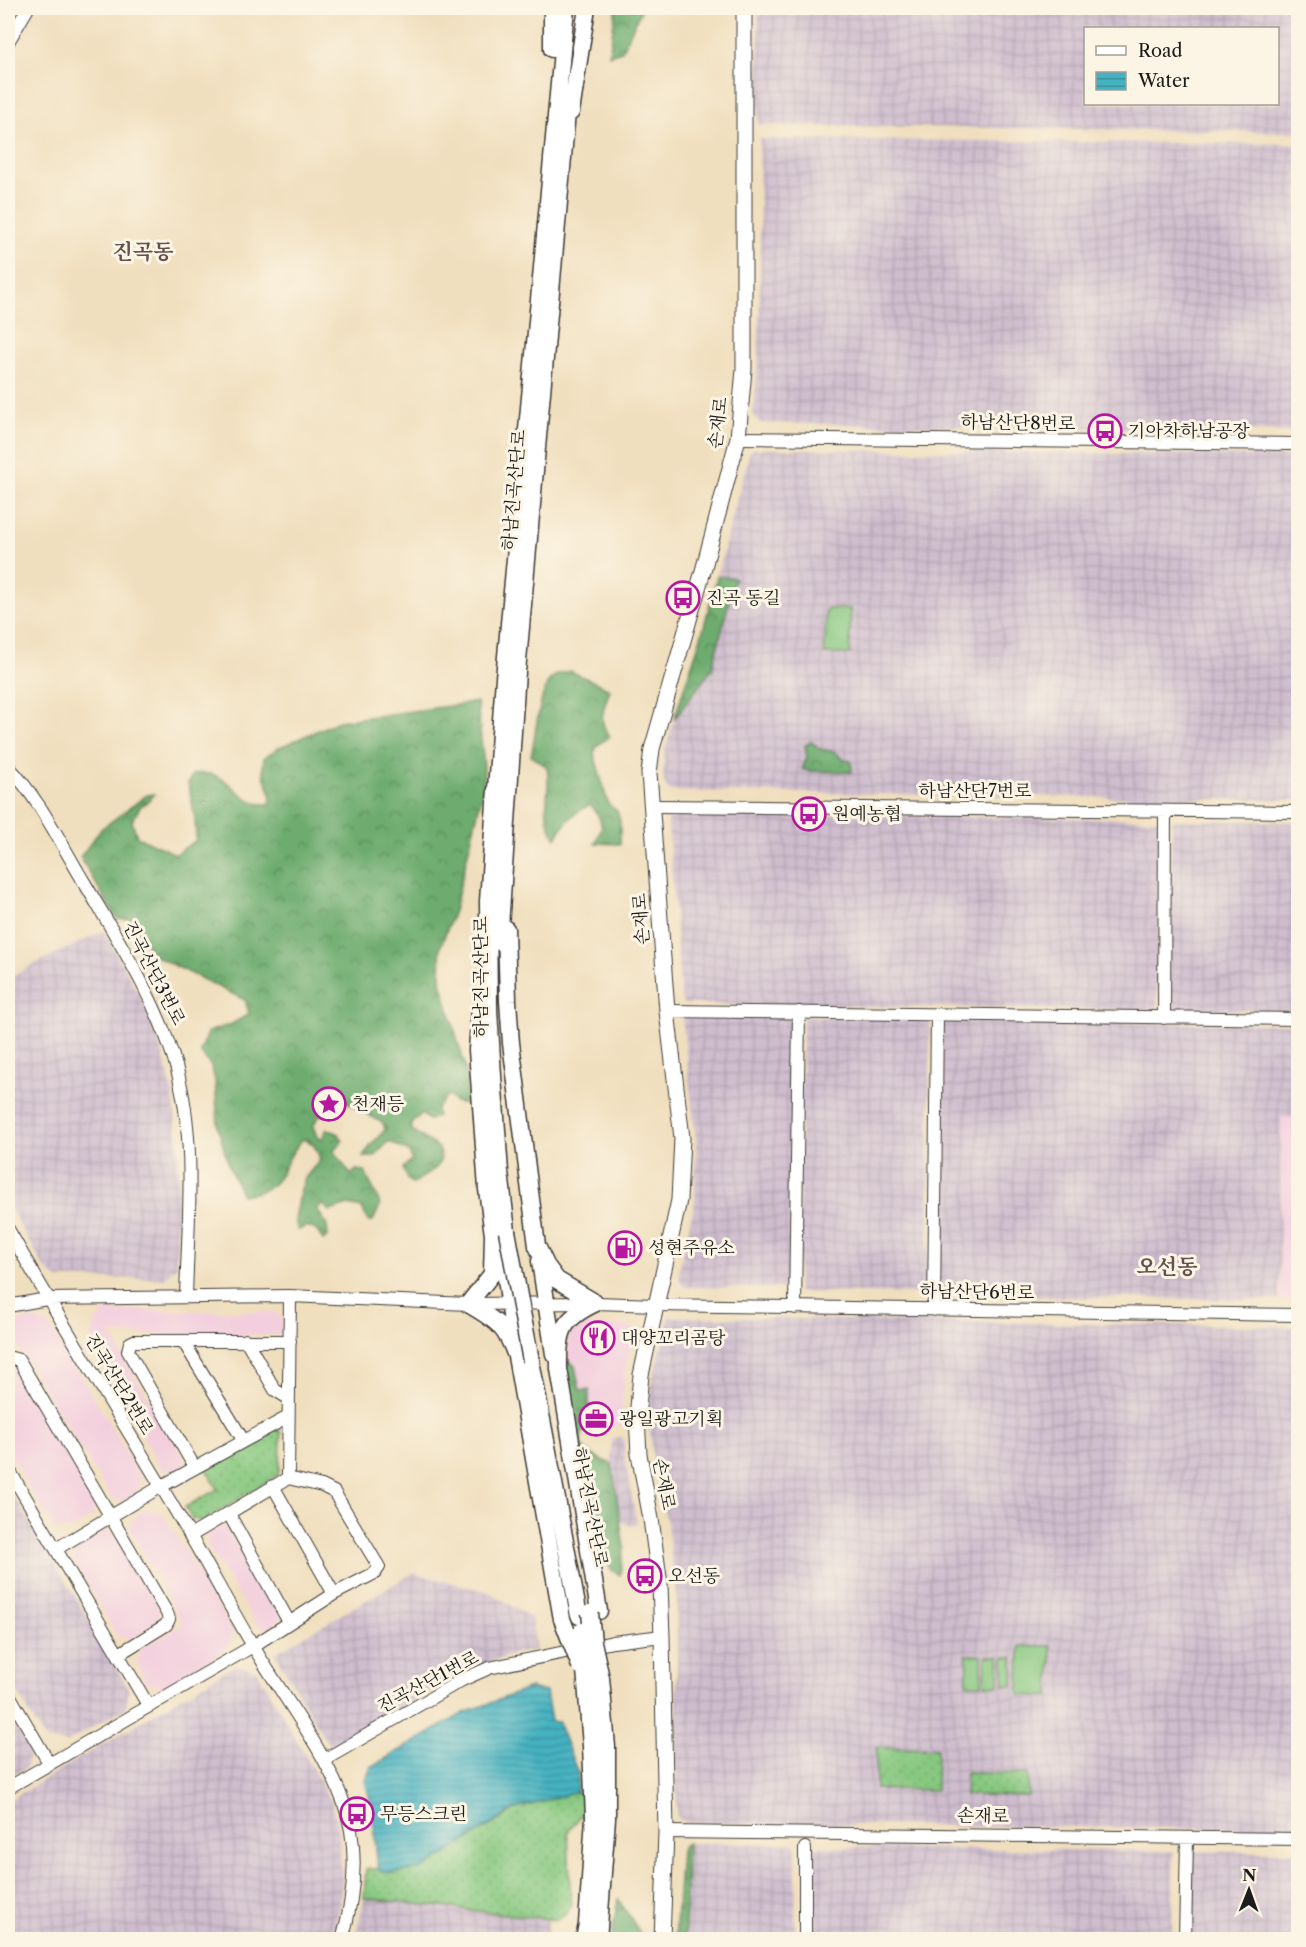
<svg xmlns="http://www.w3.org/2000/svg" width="1306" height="1947" font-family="'Libre Caslon Text','Noto Serif KR',serif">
<defs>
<pattern id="industrial-grid" width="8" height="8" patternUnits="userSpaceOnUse" patternTransform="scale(1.5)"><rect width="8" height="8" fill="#cfbdce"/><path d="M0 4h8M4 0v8" fill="none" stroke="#b1a2b0"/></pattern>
<pattern id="grass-dots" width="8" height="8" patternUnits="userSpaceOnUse" patternTransform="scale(1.5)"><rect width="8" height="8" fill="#87c880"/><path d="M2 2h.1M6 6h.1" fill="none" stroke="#74ab6e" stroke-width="1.8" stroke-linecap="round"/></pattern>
<pattern id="forest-crowns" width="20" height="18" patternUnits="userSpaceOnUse" patternTransform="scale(1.5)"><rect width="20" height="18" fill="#6dac6e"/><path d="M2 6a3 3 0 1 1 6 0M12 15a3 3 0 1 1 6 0" fill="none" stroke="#598b5a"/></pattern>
<pattern id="water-rules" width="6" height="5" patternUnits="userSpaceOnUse" patternTransform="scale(1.5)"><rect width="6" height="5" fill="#45b2c1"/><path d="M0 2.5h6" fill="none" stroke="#39909c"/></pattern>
</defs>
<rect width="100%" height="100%" fill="#fcf5e5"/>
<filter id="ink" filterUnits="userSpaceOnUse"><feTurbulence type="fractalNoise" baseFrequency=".0167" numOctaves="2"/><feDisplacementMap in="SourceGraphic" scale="12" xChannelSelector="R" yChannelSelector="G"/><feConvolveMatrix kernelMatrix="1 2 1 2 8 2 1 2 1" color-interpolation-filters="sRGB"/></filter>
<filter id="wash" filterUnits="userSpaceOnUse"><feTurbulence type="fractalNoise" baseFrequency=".008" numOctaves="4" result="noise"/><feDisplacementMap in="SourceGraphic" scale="24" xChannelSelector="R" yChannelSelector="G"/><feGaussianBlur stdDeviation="1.35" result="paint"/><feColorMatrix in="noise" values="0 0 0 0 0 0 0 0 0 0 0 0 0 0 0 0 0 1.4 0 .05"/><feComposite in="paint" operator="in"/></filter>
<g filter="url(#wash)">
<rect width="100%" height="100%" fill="#f0dfbe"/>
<!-- built -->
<path fill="#f3cfde" d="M 1281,1117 L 1298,1117 L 1298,1300 L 1279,1300 Z
M 105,1310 L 275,1312 L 283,1318 L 282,1331 L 278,1335 L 110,1334 L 186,1462 L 185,1468 L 176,1472 L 162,1470 L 92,1344 L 92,1330 L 96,1321 Z
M 34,1319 L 49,1324 L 141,1476 L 136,1494 L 124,1501 L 112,1499 L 17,1345 L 8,1350 L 8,1323 Z
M 574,1324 L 624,1326 L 633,1328 L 634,1333 L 625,1368 L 622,1401 L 623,1426 L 581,1425 L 581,1412 L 588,1412 L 589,1390 L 580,1390 L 575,1366 L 567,1359 L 567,1340 Z
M 8,1367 L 15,1369 L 97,1506 L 92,1517 L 69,1530 L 54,1529 L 8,1452 Z
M 148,1509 L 163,1514 L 233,1631 L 228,1648 L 165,1687 L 146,1682 L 136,1663 L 140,1649 L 183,1625 L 130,1529 L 134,1516 Z
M 218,1527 L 226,1528 L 280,1616 L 278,1622 L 271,1627 L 262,1628 L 257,1625 L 207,1545 L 207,1535 Z
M 104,1530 L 114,1533 L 160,1609 L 159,1622 L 130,1639 L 117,1636 L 73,1560 L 76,1547 Z"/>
<!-- industrial -->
<path fill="url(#industrial-grid)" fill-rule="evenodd" d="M 758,8 L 1298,8 L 1298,132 L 758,125 ZM 1086,28 L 1278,28 L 1278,104 L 1086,104 Z
M 759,139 L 1298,144 L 1298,432 L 760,423 L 753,415 L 758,363 L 760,269 Z
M 753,449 L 1298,456 L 1298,800 L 669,791 L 664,782 L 663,774 L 665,751 L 674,719 L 712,669 L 735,579 L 717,576 L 749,454 Z
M 679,813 L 1159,819 L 1157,1010 L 683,1004 L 681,998 L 668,822 L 669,818 Z
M 1172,820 L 1298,822 L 1298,1011 L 1170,1009 L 1168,1006 Z
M 104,931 L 150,1015 L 167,1070 L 173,1096 L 179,1150 L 177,1266 L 164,1278 L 58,1279 L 44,1268 L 8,1204 L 8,979 L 34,964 Z
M 682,1017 L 792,1017 L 795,1022 L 789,1288 L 686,1287 L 680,1281 L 679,1270 L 695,1201 L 696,1140 Z
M 803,1017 L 930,1019 L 928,1294 L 798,1292 Z
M 942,1020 L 1298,1024 L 1298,1117 L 1281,1117 L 1279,1300 L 938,1295 Z
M 669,1317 L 1298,1327 L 1298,1829 L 685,1823 L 677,1816 L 677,1603 L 667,1522 L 653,1456 L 648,1419 L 652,1381 Z
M 621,1436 L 624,1440 L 624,1455 L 637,1524 L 632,1526 L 621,1522 L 611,1460 L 612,1440 Z
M 8,1486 L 88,1618 L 129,1690 L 125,1708 L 66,1743 L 45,1740 L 8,1676 Z
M 413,1573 L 489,1592 L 531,1618 L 536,1650 L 513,1654 L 463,1672 L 337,1746 L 327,1743 L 275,1653 Z
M 235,1665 L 257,1670 L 332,1803 L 339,1832 L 342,1880 L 340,1907 L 330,1939 L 8,1939 L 8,1801 Z
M 8,1710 L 30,1750 L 26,1768 L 8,1778 Z
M 687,1843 L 796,1844 L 795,1939 L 685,1940 Z
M 814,1847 L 1174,1851 L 1172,1939 L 813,1939 Z
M 1191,1851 L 1298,1852 L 1298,1939 L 1190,1940 Z
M 364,1898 L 548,1920 L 548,1939 L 355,1939 Z"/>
<!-- grass -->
<path fill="url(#grass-dots)" stroke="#52724e" stroke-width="1.5" d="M 274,1428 L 281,1432 L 280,1468 L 278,1475 L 203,1521 L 192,1519 L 185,1507 L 218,1489 L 206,1469 Z
M 876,1748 L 937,1749 L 936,1790 L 876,1789 Z
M 966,1773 L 1028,1774 L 1028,1796 L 965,1795 Z
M 577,1792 L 583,1792 L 583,1813 L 568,1832 L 571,1906 L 567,1913 L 557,1920 L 364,1898 L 366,1869 L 378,1869 L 391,1873 L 422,1869 L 516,1809 Z"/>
<!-- forest -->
<path fill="url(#forest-crowns)" stroke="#446445" stroke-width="1.5" d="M 616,8 L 642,8 L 622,51 L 609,55 Z
M 717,576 L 735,578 L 712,669 L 674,719 L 702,634 Z
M 570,671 L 610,689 C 605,705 596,722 610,736 L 597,746 L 594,753 L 608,804 L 617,811 L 620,821 L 620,844 L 595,843 L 602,827 L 599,817 L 591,805 C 575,810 564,823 556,838 C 538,812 552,794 547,767 L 531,756 C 535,738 539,696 549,681 C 553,675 562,673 570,671 Z
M 477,702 L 484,767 L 483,791 L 454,911 L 440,948 L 441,982 L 465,1066 L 468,1104 L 455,1102 L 448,1095 L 436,1109 L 437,1116 L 429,1120 L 421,1114 L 412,1123 L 412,1131 L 439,1148 L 441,1159 L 437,1167 L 413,1184 L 407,1179 L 403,1168 L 412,1160 L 409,1152 L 389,1141 L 374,1157 L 363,1157 L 371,1145 L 385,1130 L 383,1123 L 343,1100 C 335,1109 331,1114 319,1116 L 313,1126 L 317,1137 L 322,1139 L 327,1129 L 337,1133 L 343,1140 L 339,1146 L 333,1149 C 338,1159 345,1166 351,1175 L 356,1170 L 365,1171 C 369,1184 377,1192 380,1206 L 373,1221 L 368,1221 L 362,1208 L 348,1205 L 330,1211 L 322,1204 L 317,1209 L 327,1226 L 328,1236 L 323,1240 L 316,1230 L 307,1226 L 298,1230 L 295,1220 L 301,1189 L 305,1178 L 320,1160 C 317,1149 314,1142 303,1139 C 277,1166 288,1191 242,1195 L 229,1167 L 218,1127 L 215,1080 L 211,1066 L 200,1052 L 208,1032 L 232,1024 L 249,1014 L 245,1000 L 155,956 L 128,919 L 117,919 L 80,857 L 101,829 L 147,795 L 154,794 L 150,800 L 140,807 L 132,821 L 137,837 L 176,854 L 196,840 L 195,818 L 188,783 L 193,774 C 227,769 231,793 256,803 C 260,804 266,804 270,804 C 274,784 259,782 264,758 L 278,748 L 339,721 Z
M 812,742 L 820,749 L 835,752 L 844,760 L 851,761 L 852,772 L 809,771 L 802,769 L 807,758 L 805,745 Z
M 567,1359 L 575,1366 L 580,1390 L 589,1390 L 589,1412 L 581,1412 L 581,1425 L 603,1426 L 602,1433 L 593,1430 L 584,1430 C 573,1450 597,1458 612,1464 L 624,1548 L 620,1575 L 610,1569 C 607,1553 604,1544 591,1534 L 565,1366 Z
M 687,1843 L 685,1939 L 675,1939 L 681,1850 L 683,1845 Z
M 618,1899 L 644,1939 L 611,1939 Z"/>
<!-- garden -->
<path fill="#87c880" stroke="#52724e" stroke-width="1.5" d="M 826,609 L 850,609 L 850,654 L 825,654 Z
M 1020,1646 L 1051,1646 L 1050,1696 L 1019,1695 Z
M 967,1655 L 982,1655 L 982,1684 L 967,1684 Z
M 986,1656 L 999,1656 L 999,1685 L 985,1685 Z
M 1004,1657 L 1013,1657 L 1013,1685 L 1004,1685 Z"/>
<!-- water -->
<path fill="url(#water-rules)" stroke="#30676e" stroke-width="1.5" d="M 530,1688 L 546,1692 L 551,1721 L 558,1722 L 578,1773 L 577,1792 L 515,1809 L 422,1869 L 391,1873 L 378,1869 L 372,1808 L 365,1781 L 371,1767 L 464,1713 Z"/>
</g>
<g filter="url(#ink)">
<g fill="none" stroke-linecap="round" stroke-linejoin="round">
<!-- minor casing -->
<g stroke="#3c3934" stroke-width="14">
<path id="minor" d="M 8,42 L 28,8
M 738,438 L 1298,444
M 8,766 C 41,801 62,846 87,887 C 121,945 157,1001 176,1066 C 197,1140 188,1221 186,1297
M 652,806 L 1298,812
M 667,1011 L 1298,1019
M 1164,1018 L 1165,811
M 8,1229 C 67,1333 131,1434 191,1537 C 212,1573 231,1609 252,1644 C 282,1696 322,1745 343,1801 C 360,1846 355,1894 342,1940
M 8,1306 L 47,1299 L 290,1296 L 468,1304 L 596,1303 L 656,1305 L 1298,1315
M 795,1308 L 799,1012
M 934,1310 L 937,1014
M 246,1340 L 275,1390 L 288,1398
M 183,1341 L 243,1440
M 8,1357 L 19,1360 L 167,1613 L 169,1619 L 166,1625 L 119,1654
M 8,1468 L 148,1705
M 195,1468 L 128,1351 L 130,1343 L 134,1341 L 290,1341
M 288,1478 L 290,1296
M 273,1486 L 334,1594
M 229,1514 L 289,1622
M 56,1549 L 160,1487 L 288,1417
M 8,1693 L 49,1763
M 324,1760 L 462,1680 L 489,1668 L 613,1642 L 662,1636
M 8,1788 L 253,1646 L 334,1594 L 375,1573 L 379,1567 L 334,1492 L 322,1486 L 288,1478 L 190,1536
M 666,1832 L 1298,1839
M 805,1940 L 805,1848
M 1185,1940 L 1187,1838"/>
</g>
<!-- major casing -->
<g stroke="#3c3934" stroke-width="17">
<path id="major" d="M 662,1940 L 666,1832 L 662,1636 L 660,1585 L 651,1519 L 639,1454 L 637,1418 L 641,1375 L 679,1200 L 682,1138 L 667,1011 L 649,773 L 652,749 L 703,571 L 738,438 L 744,369 L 744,8"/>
</g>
<!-- highway casing -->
<g stroke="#3c3934" stroke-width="19">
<path id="highway" d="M 552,8 L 552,49
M 571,112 L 587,8
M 506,929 L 508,1001 L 511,1043 L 537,1246 L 546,1265 L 557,1280 L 596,1303
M 499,942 L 517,672 L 568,101
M 480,1009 L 477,1050 L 487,1189 L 493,1235 L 492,1274 L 468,1304 C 495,1320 505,1325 516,1356 L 562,1619
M 507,1231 L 500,1172 L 493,1076 L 489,1010 L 488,901 L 504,678 L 566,8
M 497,1250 L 506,1278 L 515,1346
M 540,1261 L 554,1354
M 596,1303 C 561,1319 558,1332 559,1369 L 599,1611
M 531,1361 L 579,1616
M 584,1940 L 587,1924 L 594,1817
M 598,1940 L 607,1818"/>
</g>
<!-- minor -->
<use href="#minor" stroke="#fff" stroke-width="12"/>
<!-- major -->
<use href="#major" stroke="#fff" stroke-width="15"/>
<!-- highway -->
<use href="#highway" stroke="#fff" stroke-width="16"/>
<!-- highway-bridge casing -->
<g stroke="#3c3934" stroke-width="19" stroke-linecap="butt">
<path id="highway-bridge" d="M 507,1231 L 531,1361
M 590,1613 L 593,1642 L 601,1678 L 607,1747 L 607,1818
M 562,1619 L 580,1666
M 582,1631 L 591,1746 L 594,1817"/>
</g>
<!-- highway-bridge -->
<use href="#highway-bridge" stroke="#fff" stroke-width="16"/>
</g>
</g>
<!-- icons -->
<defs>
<g id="bus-ring" transform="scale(1.725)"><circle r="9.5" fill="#fcf5e5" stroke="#b5179e" stroke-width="1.5"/><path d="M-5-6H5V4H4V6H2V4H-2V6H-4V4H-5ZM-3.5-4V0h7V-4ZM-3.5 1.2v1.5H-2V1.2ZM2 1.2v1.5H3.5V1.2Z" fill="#b5179e"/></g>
<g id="sight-ring" transform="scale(1.725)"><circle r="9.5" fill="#fcf5e5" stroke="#b5179e" stroke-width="1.5"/><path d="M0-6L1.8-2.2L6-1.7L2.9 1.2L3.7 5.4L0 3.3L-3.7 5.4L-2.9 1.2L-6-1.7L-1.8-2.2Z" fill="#b5179e"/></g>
<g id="fuel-ring" transform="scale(1.725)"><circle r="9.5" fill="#fcf5e5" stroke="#b5179e" stroke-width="1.5"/><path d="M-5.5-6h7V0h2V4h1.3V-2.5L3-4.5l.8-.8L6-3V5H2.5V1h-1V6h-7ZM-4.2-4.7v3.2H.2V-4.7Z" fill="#b5179e"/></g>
<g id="restaurant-ring" transform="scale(1.725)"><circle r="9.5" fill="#fcf5e5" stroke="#b5179e" stroke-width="1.5"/><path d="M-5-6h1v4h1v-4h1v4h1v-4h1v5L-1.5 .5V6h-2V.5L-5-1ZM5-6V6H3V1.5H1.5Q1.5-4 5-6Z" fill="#b5179e"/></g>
<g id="office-ring" transform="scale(1.725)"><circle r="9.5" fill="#fcf5e5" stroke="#b5179e" stroke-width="1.5"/><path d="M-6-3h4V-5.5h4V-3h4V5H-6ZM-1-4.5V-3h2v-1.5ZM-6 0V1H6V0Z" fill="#b5179e"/></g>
</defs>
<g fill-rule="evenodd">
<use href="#bus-ring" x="1105" y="431"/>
<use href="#bus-ring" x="683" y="598"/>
<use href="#bus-ring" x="809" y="814"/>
<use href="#sight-ring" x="329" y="1104"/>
<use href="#fuel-ring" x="625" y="1248"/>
<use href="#restaurant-ring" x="598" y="1338"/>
<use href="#office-ring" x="596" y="1419"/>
<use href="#bus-ring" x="645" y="1576"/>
<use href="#bus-ring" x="357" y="1814"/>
</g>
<g text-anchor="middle" stroke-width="6" stroke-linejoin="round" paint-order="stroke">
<!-- street labels -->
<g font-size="18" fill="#1c1c1c" stroke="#fcf5e5">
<text transform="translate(718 423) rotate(-83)" y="6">손재로</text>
<text transform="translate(1018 423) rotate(1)" y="6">하남산단8번로</text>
<text transform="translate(514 490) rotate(-85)" y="6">하남진곡산단로</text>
<text x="975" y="797">하남산단7번로</text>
<text transform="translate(641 919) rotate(-94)" y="6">손재로</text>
<text transform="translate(154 973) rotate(63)" y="6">진곡산단3번로</text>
<text transform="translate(481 977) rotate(-90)" y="6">하남진곡산단로</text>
<text transform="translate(977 1292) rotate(1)" y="6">하남산단6번로</text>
<text transform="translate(119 1384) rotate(59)" y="6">진곡산단2번로</text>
<text transform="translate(664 1484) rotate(79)" y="6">손재로</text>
<text transform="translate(590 1507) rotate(79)" y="6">하남진곡산단로</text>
<text transform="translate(428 1682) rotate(-28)" y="6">진곡산단1번로</text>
<text transform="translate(983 1816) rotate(1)" y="6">손재로</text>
</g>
<!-- poi labels -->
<g font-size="18" fill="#1c1c1c" stroke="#fcf5e5" text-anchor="start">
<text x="1128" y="437">기아차하남공장</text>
<text x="706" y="604">진곡 동길</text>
<text x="832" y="820">원예농협</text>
<text x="352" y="1110">천재등</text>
<text x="648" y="1254">성현주유소</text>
<text x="621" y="1344">대양꼬리곰탕</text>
<text x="619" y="1425">광일광고기획</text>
<text x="668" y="1582">오선동</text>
<text x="380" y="1820">무등스크린</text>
</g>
<!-- quarter labels -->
<g font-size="21" font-weight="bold" fill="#65504f" stroke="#fcf5e5">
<text x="143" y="259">진곡동</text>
<text x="1167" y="1274">오선동</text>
</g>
</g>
<!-- margin -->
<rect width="1306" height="1947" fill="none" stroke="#fcf5e5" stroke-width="30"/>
<!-- legend -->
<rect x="1084" y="27" width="195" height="78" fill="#fcf5e5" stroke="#a29e95" stroke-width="1.5"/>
<rect x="1096" y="46" width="30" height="9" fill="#ffffff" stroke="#a29e95" stroke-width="1.5"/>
<text x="1138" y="57" font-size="18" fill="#1c1c1c">Road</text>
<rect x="1096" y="72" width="30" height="18" fill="url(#water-rules)" stroke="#a29e95" stroke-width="1.5"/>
<text x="1138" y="87" font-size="18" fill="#1c1c1c">Water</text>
<!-- north arrow -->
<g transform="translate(1249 1890) rotate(1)" stroke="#fcf5e5" stroke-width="4.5" paint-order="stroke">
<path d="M0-4.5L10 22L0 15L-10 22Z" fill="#1c1c1c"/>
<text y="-9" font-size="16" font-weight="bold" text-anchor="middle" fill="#1c1c1c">N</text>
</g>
</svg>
